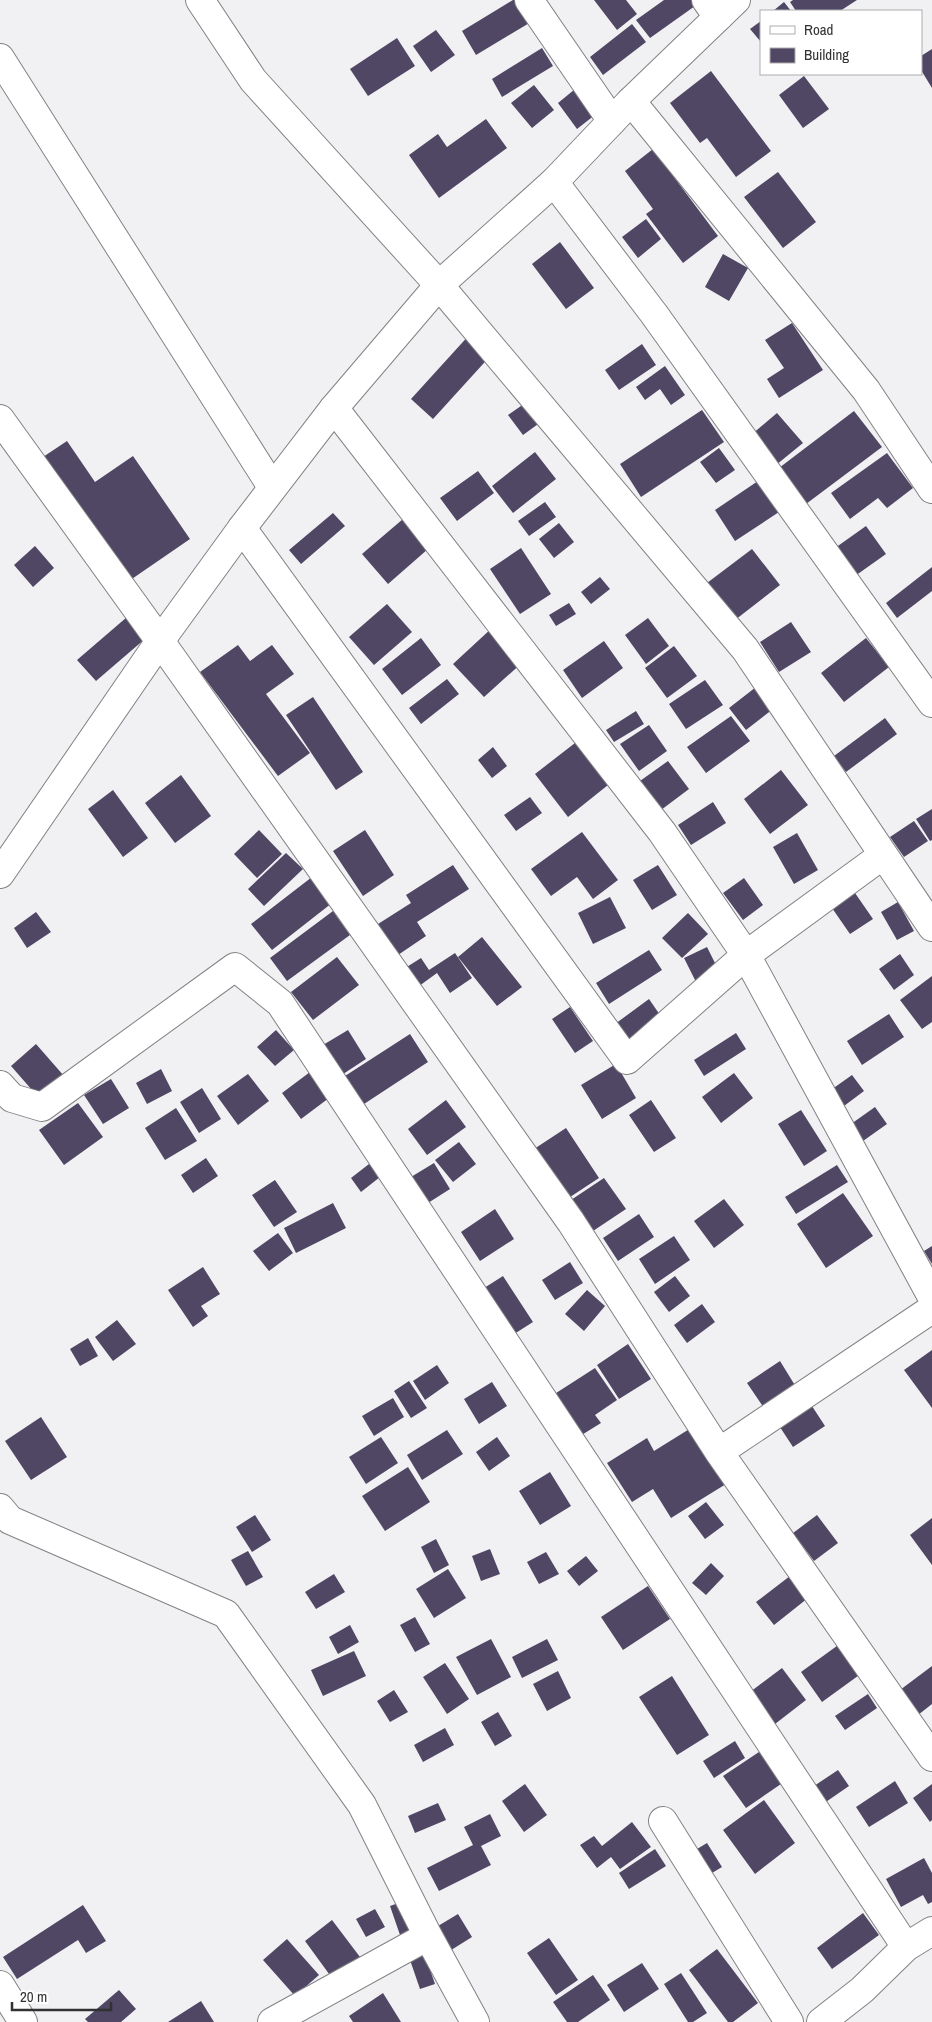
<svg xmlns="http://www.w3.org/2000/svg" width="932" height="2022" font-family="'Archivo Narrow',sans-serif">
<rect width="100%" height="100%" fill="#f1f1f4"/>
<!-- building -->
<path fill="#4f4764" d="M 513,0 L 524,0 L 536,19 L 476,55 L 462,31 Z
M 594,0 L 626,0 L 637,14 L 617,30 Z
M 664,0 L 691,0 L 695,6 L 650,38 L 636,20 Z
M 793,0 L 857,0 L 840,11 L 796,11 L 790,2 Z
M 784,2 L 791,11 L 773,11 Z
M 761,21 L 761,42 L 750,29 Z
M 632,24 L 646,42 L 603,75 L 590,57 Z
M 436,30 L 455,55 L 431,72 L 413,46 Z
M 397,38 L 415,66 L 368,96 L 350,69 Z
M 542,48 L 553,66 L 502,97 L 492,79 Z
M 932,49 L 932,88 L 921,70 L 921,56 Z
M 711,71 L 771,151 L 736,177 L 707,138 L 700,143 L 670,103 Z
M 804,76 L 829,109 L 803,128 L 779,95 Z
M 534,85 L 554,110 L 532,128 L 511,103 Z
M 580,85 L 600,111 L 577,129 L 558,103 Z
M 486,119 L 507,148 L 439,198 L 409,155 L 438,134 L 447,147 Z
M 653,149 L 718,236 L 683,263 L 646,214 L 653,209 L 625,171 Z
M 778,172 L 816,222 L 783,248 L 744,197 Z
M 646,219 L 661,239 L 638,258 L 622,237 Z
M 560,242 L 594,288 L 566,309 L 532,264 Z
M 723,254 L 748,268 L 729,301 L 705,287 Z
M 792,323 L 823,370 L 779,398 L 767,379 L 784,368 L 765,340 Z
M 471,333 L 493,353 L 433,419 L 411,399 Z
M 642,344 L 656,365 L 619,390 L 605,370 Z
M 665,366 L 685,395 L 671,405 L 660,389 L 645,400 L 636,387 Z
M 531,399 L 545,419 L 523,435 L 508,415 Z
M 702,410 L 724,442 L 641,497 L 620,464 Z
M 854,411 L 882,447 L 802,507 L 775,471 Z
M 777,413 L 803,443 L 776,465 L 751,435 Z
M 67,441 L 95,482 L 133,456 L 190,539 L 126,583 L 40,459 Z
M 719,448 L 735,470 L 716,483 L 700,462 Z
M 535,452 L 556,479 L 513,513 L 492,486 Z
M 887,453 L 913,488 L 887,508 L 878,498 L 850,519 L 831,493 Z
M 478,471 L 494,493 L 457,521 L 440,498 Z
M 758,481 L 779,512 L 735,541 L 715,510 Z
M 545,502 L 556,517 L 529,536 L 518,521 Z
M 333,513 L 345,526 L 301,564 L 289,550 Z
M 403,519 L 428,549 L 388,584 L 362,554 Z
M 559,523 L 574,542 L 554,558 L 539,539 Z
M 866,526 L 886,554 L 855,576 L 835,548 Z
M 35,546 L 54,568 L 33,587 L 14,565 Z
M 521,548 L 551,594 L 520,614 L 490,569 Z
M 752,549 L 780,585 L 735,620 L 707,583 Z
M 932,567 L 932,591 L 897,618 L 886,603 Z
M 600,577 L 610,589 L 591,604 L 581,592 Z
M 569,603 L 576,614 L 556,626 L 549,615 Z
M 387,604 L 412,632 L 374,665 L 349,637 Z
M 127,617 L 146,638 L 96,681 L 77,660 Z
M 648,618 L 669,646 L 646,664 L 625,635 Z
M 791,622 L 811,652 L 779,672 L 760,642 Z
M 493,627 L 524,661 L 484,697 L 453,664 Z
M 421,638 L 441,665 L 402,695 L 382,669 Z
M 866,638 L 889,667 L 844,702 L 821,673 Z
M 604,641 L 623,668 L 582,698 L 563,670 Z
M 238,645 L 250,661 L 272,645 L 294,674 L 266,694 L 310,753 L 278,776 L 200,672 Z
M 674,646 L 697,676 L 667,698 L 645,668 Z
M 447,679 L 459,694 L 421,724 L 409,708 Z
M 705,680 L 723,705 L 686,729 L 669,704 Z
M 756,687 L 773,709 L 746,730 L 729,708 Z
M 313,697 L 363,772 L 336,790 L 286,715 Z
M 636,711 L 644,724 L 614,742 L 606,730 Z
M 731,716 L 750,741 L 706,773 L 687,747 Z
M 885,718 L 897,734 L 846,772 L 834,756 Z
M 649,725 L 667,751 L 639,771 L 620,744 Z
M 575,743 L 608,785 L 568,817 L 535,774 Z
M 493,747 L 507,766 L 492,778 L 478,760 Z
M 668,761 L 689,789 L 661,810 L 640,781 Z
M 781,770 L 808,805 L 770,834 L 744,799 Z
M 181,775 L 211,816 L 175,843 L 145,803 Z
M 113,790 L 148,838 L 123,857 L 88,809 Z
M 530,797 L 542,813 L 516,831 L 504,815 Z
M 713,802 L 726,823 L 691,845 L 678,825 Z
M 932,809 L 932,840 L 930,841 L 916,819 Z
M 914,821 L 928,841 L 904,857 L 890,837 Z
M 259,830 L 282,854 L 257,878 L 234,854 Z
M 365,830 L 394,875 L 363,896 L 333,851 Z
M 582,832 L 618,880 L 593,899 L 577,877 L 551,896 L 531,869 Z
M 797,833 L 818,870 L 794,884 L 773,847 Z
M 286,853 L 303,869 L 264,906 L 248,889 Z
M 453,865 L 469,889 L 417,922 L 426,936 L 398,955 L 378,924 L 411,903 L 406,895 Z
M 658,865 L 677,895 L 652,910 L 633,880 Z
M 312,877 L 332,903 L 272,950 L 251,924 Z
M 744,878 L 763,905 L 743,920 L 723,893 Z
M 855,893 L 873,919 L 850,934 L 832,908 Z
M 610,897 L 626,928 L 593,944 L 578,913 Z
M 898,902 L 914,931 L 897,940 L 881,912 Z
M 333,911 L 350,935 L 287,981 L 270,958 Z
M 36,912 L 51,932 L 27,948 L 14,928 Z
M 688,913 L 708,934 L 682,958 L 662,938 Z
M 482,937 L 522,987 L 497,1006 L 458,957 Z
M 707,947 L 719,971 L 696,982 L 684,958 Z
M 649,950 L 662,970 L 609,1004 L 596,983 Z
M 455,953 L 472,978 L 450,993 L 437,973 L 415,989 L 402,970 L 421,958 L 429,970 Z
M 900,954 L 914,975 L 894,990 L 879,969 Z
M 337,957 L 359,985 L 313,1020 L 291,992 Z
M 932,976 L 932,1022 L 922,1029 L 900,1000 Z
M 649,999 L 660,1015 L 627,1040 L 615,1024 Z
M 570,1007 L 593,1041 L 575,1053 L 552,1019 Z
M 889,1014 L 904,1037 L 862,1065 L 847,1041 Z
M 276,1030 L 294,1050 L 275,1066 L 257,1047 Z
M 348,1030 L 366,1059 L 337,1078 L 318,1048 Z
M 736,1033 L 746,1049 L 704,1076 L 694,1060 Z
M 410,1034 L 428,1062 L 364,1104 L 345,1076 Z
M 36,1044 L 64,1076 L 39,1098 L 11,1066 Z
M 616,1064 L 636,1098 L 602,1119 L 581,1085 Z
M 161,1069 L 172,1091 L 147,1104 L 136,1083 Z
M 310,1072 L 329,1098 L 301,1119 L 282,1093 Z
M 734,1073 L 753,1098 L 721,1123 L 702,1097 Z
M 248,1074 L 269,1101 L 238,1125 L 217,1096 Z
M 852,1075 L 864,1091 L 840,1109 L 828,1092 Z
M 111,1079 L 129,1108 L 103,1124 L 84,1095 Z
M 202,1088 L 221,1119 L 199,1133 L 180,1102 Z
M 446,1100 L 466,1127 L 427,1155 L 408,1129 Z
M 651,1100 L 676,1138 L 654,1152 L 629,1115 Z
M 78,1103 L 103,1137 L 64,1165 L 39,1130 Z
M 875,1107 L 887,1124 L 863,1141 L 851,1124 Z
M 176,1108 L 197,1141 L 165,1160 L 145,1128 Z
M 801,1110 L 827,1151 L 804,1166 L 778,1124 Z
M 566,1128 L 599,1178 L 564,1201 L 531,1151 Z
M 459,1142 L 476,1164 L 453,1182 L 435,1160 Z
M 206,1158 L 218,1176 L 193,1193 L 181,1175 Z
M 434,1163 L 450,1189 L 428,1203 L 411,1177 Z
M 369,1164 L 380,1177 L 361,1192 L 351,1178 Z
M 837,1165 L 848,1182 L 796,1214 L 785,1197 Z
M 604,1178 L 626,1209 L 587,1235 L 565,1204 Z
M 275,1180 L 297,1212 L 274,1227 L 252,1195 Z
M 843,1193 L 873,1236 L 826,1268 L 797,1224 Z
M 724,1199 L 744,1225 L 714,1248 L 694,1221 Z
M 333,1203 L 346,1228 L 296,1253 L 284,1228 Z
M 495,1209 L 514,1239 L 480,1261 L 461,1232 Z
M 639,1214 L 654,1237 L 618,1261 L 603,1238 Z
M 278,1233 L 293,1253 L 269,1271 L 253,1251 Z
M 674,1236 L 690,1260 L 655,1284 L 639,1259 Z
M 932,1246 L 932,1264 L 924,1251 Z
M 570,1262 L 583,1283 L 555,1300 L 542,1280 Z
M 203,1267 L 220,1294 L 201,1306 L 208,1316 L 193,1327 L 168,1290 Z
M 503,1276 L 533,1322 L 511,1336 L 481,1290 Z
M 675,1276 L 690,1296 L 669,1312 L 654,1292 Z
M 587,1290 L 605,1306 L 584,1331 L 565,1314 Z
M 702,1304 L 715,1322 L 687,1343 L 674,1325 Z
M 117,1320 L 136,1344 L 113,1361 L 95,1337 Z
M 88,1338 L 98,1356 L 80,1366 L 70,1349 Z
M 628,1344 L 651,1379 L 619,1399 L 597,1365 Z
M 932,1350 L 932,1408 L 904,1370 Z
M 780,1361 L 796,1387 L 764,1408 L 747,1383 Z
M 437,1365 L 449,1383 L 425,1400 L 413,1381 Z
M 595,1368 L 617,1400 L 595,1415 L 601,1423 L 580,1436 L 553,1395 Z
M 409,1381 L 427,1408 L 411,1418 L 394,1391 Z
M 492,1382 L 507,1406 L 479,1424 L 464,1399 Z
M 393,1398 L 404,1417 L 374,1436 L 362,1416 Z
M 808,1400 L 825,1426 L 793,1447 L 776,1421 Z
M 41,1417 L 67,1457 L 31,1480 L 5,1441 Z
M 691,1428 L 726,1484 L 671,1518 L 653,1489 L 632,1502 L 607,1463 L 647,1438 L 654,1451 Z
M 447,1430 L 463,1454 L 422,1480 L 407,1455 Z
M 381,1437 L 398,1463 L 366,1484 L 349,1457 Z
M 497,1437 L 510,1456 L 489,1471 L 476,1452 Z
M 408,1467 L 430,1502 L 385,1531 L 362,1496 Z
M 550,1472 L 571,1506 L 540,1525 L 519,1491 Z
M 706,1502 L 724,1525 L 705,1539 L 688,1516 Z
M 255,1515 L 271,1540 L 252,1552 L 236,1527 Z
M 817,1515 L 838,1543 L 814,1561 L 793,1533 Z
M 932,1518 L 932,1565 L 910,1535 Z
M 436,1539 L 449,1565 L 434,1573 L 421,1547 Z
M 490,1549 L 500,1574 L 481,1581 L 472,1556 Z
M 248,1551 L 263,1577 L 246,1586 L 231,1560 Z
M 546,1552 L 559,1574 L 539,1584 L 527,1562 Z
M 586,1556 L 598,1571 L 579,1586 L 567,1571 Z
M 711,1563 L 724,1576 L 706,1595 L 692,1583 Z
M 448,1569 L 466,1598 L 434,1618 L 416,1589 Z
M 334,1574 L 345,1592 L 316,1609 L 305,1592 Z
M 790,1576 L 808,1598 L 774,1625 L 756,1602 Z
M 648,1586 L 670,1619 L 623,1650 L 601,1617 Z
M 415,1617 L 430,1644 L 415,1652 L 400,1625 Z
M 350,1625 L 359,1642 L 338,1654 L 329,1637 Z
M 491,1639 L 511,1677 L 477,1695 L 456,1657 Z
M 547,1639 L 558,1660 L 522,1678 L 512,1657 Z
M 841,1643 L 862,1673 L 822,1702 L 801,1672 Z
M 354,1651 L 366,1676 L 323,1696 L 311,1670 Z
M 445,1663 L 469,1699 L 447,1714 L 423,1677 Z
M 932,1666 L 932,1704 L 918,1715 L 900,1690 Z
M 782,1668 L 806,1700 L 775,1724 L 750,1692 Z
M 558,1671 L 571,1698 L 547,1711 L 533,1684 Z
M 672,1676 L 709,1735 L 677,1755 L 639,1697 Z
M 394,1690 L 408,1712 L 390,1722 L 377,1701 Z
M 868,1694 L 877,1708 L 845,1730 L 835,1716 Z
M 498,1712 L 512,1736 L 495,1746 L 481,1722 Z
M 445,1728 L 454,1745 L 423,1762 L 414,1745 Z
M 735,1741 L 745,1758 L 714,1778 L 703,1761 Z
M 759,1752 L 781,1784 L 746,1808 L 723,1776 Z
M 838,1770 L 849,1786 L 820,1806 L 808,1790 Z
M 895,1781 L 908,1803 L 869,1827 L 856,1807 Z
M 525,1784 L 547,1815 L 524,1832 L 502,1801 Z
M 932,1784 L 932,1820 L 930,1822 L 913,1798 Z
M 764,1800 L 795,1843 L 755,1874 L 723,1830 Z
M 438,1803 L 446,1820 L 415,1833 L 408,1816 Z
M 490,1814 L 501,1836 L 481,1846 L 491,1865 L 439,1891 L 427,1868 L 473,1845 L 464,1827 Z
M 632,1822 L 651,1847 L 620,1869 L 611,1857 L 597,1868 L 580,1845 L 594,1836 L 602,1846 Z
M 707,1843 L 722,1867 L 702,1879 L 687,1855 Z
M 655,1849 L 666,1866 L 629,1889 L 619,1873 Z
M 924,1858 L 932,1873 L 932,1902 L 928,1904 L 923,1895 L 901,1907 L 886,1879 Z
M 404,1901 L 415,1930 L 400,1935 L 390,1906 Z
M 83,1905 L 106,1941 L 86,1953 L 78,1940 L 17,1979 L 3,1957 Z
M 375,1909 L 385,1927 L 366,1937 L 356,1919 Z
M 863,1913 L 879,1935 L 832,1969 L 817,1948 Z
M 458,1914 L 472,1937 L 448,1952 L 433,1929 Z
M 332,1920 L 360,1957 L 332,1978 L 305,1941 Z
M 549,1938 L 578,1980 L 556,1995 L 527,1953 Z
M 287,1939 L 319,1975 L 295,1996 L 263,1960 Z
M 717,1949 L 758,2003 L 733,2022 L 728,2022 L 689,1970 Z
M 425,1955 L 435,1984 L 420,1989 L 410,1960 Z
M 642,1963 L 659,1989 L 624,2012 L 607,1985 Z
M 681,1973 L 707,2013 L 693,2022 L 688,2022 L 664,1984 Z
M 593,1975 L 610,2000 L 578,2022 L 567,2022 L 553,2002 Z
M 119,1990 L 136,2009 L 121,2022 L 88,2022 L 85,2019 Z
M 383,1993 L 401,2022 L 353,2022 L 349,2016 Z
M 201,2001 L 214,2022 L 168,2022 Z"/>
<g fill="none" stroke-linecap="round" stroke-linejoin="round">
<!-- street casing -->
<g stroke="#828285" stroke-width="30">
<path id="street" d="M 200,0 L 253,80 L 439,285 L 745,649 L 932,927
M 529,0 L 612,121
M 706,0 L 718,17
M 0,58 L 272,487
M 631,101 L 866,390 L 932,489
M 554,182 L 654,314 L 932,703
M 334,408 L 662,832 L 746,955 L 932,1297
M 0,419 L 160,641 L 571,1222 L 719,1452 L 932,1757
M 242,528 L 627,1060 L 746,955 L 883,855
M 0,1085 L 12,1098 L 42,1107 L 235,967 L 280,1003 L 906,1947
M 719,1452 L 932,1309
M 0,1508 L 10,1520 L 226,1614 L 362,1805 L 428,1936 L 475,2022
M 663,1821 L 789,2022
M 0,1985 L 23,2022
M 272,2022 L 428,1936
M 821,2022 L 862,1990 L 906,1947 L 932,1931"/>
</g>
<!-- secondary casing -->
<g stroke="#828285" stroke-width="30">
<path id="secondary" d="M 0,874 L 160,641 L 242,528 L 334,408 L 439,285 L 554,182 L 631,101 L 736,0"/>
</g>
<!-- street -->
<use href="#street" stroke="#fff" stroke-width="28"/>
<!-- secondary -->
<use href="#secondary" stroke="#fff" stroke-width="28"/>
</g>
<!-- legend -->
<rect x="760" y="10" width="162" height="65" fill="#ffffff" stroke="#adadad"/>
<rect x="770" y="26" width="25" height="8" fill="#ffffff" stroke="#adadad"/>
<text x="804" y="35" font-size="15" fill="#323233">Road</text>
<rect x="770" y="48" width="25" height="15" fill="#4f4764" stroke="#adadad"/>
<text x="804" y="60" font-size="15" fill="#323233">Building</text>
<!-- scale -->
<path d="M12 2002v8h99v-8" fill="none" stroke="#323233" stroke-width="2.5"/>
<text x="20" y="2002" font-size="15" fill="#323233" stroke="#ffffff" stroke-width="4" paint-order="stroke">20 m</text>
</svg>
